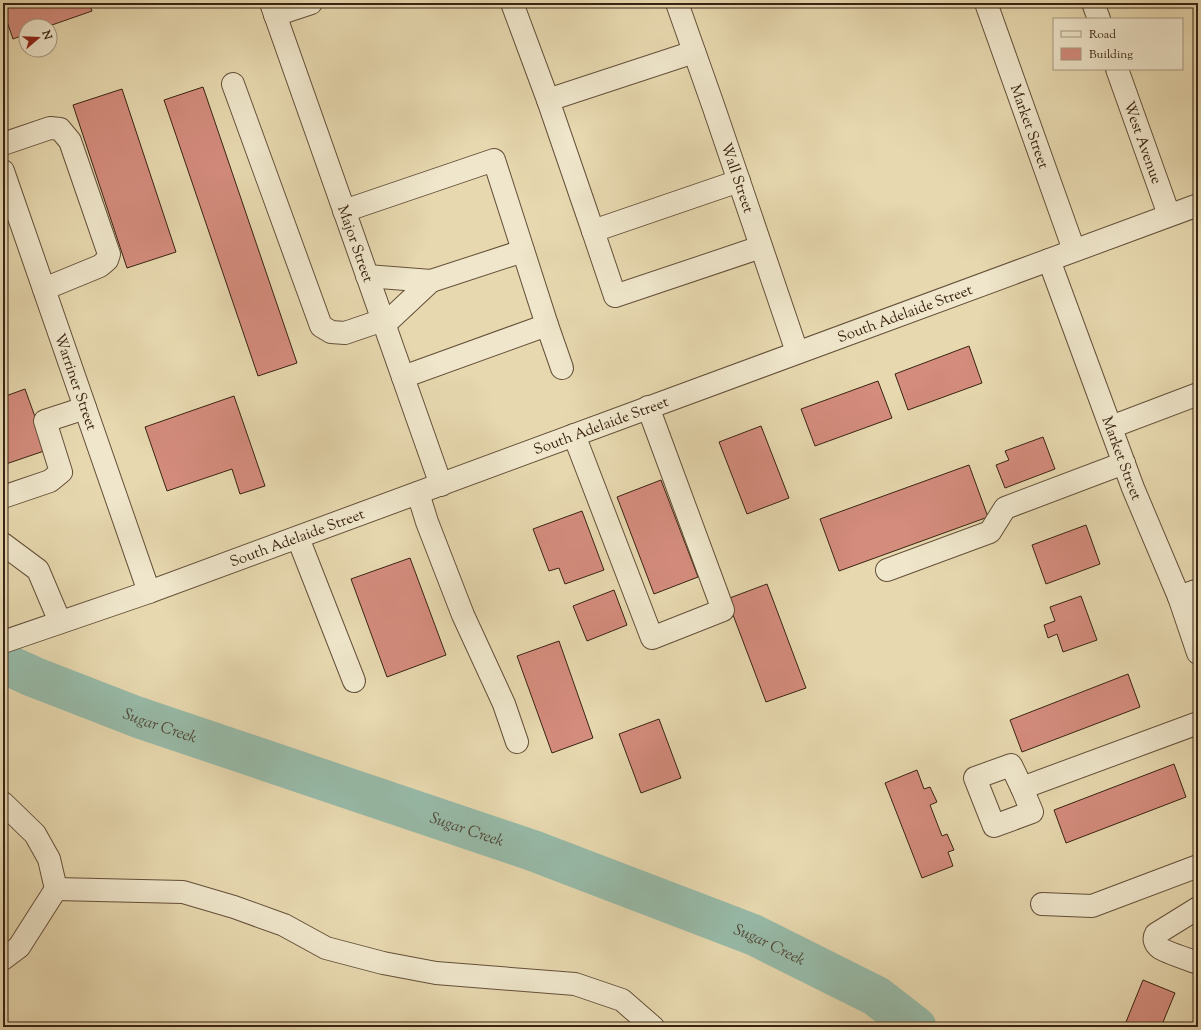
<svg xmlns="http://www.w3.org/2000/svg" width="1201" height="1030" font-family="'Sorts Mill Goudy',serif">
<rect width="100%" height="100%" fill="#e7d8af"/>
<filter id="stains"><feTurbulence type="fractalNoise" baseFrequency=".005" numOctaves="4"/><feColorMatrix values="0 0 0 0 .2 0 0 0 0 .09 0 0 0 0 .02 0 0 0 .5 -.17"/></filter>
<radialGradient id="worn" r=".72"><stop offset=".6" stop-color="#630" stop-opacity="0"/><stop offset="1" stop-color="#630" stop-opacity=".3"/></radialGradient>
<g fill="none" stroke-linecap="round" stroke-linejoin="round">
<!-- river -->
<path stroke="#97baa8" stroke-width="41" id="s1" d="M 3,663 L 34,677 L 137,717 L 534,851 L 754,935 L 876,996 L 916,1027"/>
</g>
<!-- building -->
<path fill="#d48c7d" stroke="#392312" d="M 3,3 L 89,3 L 92,11 L 49,26 L 26,26 L 26,34 L 13,39 L 3,10 Z
M 203,87 L 297,363 L 258,376 L 164,100 Z
M 122,89 L 176,252 L 127,268 L 73,105 Z
M 969,346 L 982,383 L 908,410 L 895,374 Z
M 878,381 L 892,418 L 815,446 L 801,409 Z
M 25,389 L 47,450 L 3,465 L 3,397 Z
M 234,396 L 265,486 L 240,494 L 232,469 L 167,491 L 145,427 Z
M 761,426 L 789,498 L 747,514 L 719,442 Z
M 1043,437 L 1055,469 L 1005,488 L 996,465 L 1009,460 L 1005,451 Z
M 969,465 L 988,517 L 839,571 L 820,519 Z
M 661,480 L 698,577 L 654,594 L 617,497 Z
M 582,511 L 604,570 L 565,584 L 559,568 L 549,571 L 533,529 Z
M 1086,525 L 1100,564 L 1046,584 L 1032,545 Z
M 410,558 L 446,655 L 387,677 L 351,579 Z
M 767,584 L 806,688 L 766,702 L 727,599 Z
M 614,590 L 627,625 L 587,641 L 573,606 Z
M 1081,596 L 1097,640 L 1063,652 L 1057,634 L 1048,638 L 1044,625 L 1055,621 L 1050,607 Z
M 559,641 L 593,738 L 552,753 L 517,656 Z
M 1128,674 L 1140,707 L 1022,752 L 1010,720 Z
M 659,719 L 681,778 L 641,793 L 619,734 Z
M 1174,764 L 1186,797 L 1066,843 L 1054,810 Z
M 917,770 L 924,789 L 930,787 L 937,802 L 930,805 L 942,836 L 947,834 L 954,850 L 948,852 L 953,866 L 922,878 L 885,783 Z
M 1143,980 L 1175,993 L 1161,1027 L 1124,1027 Z"/>
<g fill="none" stroke-linecap="round" stroke-linejoin="round">
<!-- minor casing -->
<g stroke="#645039" stroke-width="24">
<g id="minor">
<path id="s2" d="M 271,3 L 441,485"/>
<path d="M 512,3 L 548,100"/>
<path id="s3" d="M 677,3 L 713,105 L 797,352"/>
<path id="s4" d="M 986,3 L 1074,250"/>
<path d="M 1093,3 L 1099,19"/>
<path d="M 275,15 L 311,3"/>
<path d="M 694,52 L 548,100 L 593,231 L 739,181"/>
<path id="s5" d="M 1117,69 L 1169,215"/>
<path d="M 233,84 L 321,326 L 331,332 L 345,333 L 383,320"/>
<path d="M 3,144 L 50,128 L 60,129 L 70,141 L 109,254 L 107,260 L 100,266 L 44,289"/>
<path id="s6" d="M 3,171 L 149,592"/>
<path d="M 344,211 L 494,160 L 547,325 L 403,377"/>
<path d="M 593,231 L 615,296 L 761,247"/>
<path id="s7" d="M 1049,260 L 1133,488 L 1179,597 L 1198,653"/>
<path d="M 367,276 L 431,281 L 523,251"/>
<path d="M 384,325 L 431,281"/>
<path d="M 547,325 L 562,368"/>
<path d="M 1111,427 L 1198,394"/>
<path d="M 574,435 L 652,638 L 723,610 L 648,407"/>
<path d="M 418,493 L 427,522 L 463,615 L 504,704 L 517,742"/>
<path d="M 3,497 L 50,481 L 61,472 L 45,421 L 85,408"/>
<path d="M 298,538 L 354,681"/>
<path d="M 3,544 L 38,570 L 60,622"/>
<path d="M 887,570 L 990,532 L 1005,508 L 1124,463"/>
<path d="M 1179,597 L 1198,590"/>
<path id="s8" d="M 3,642 L 149,592 L 1198,205"/>
<path d="M 1011,765 L 1022,788 L 1032,812 L 994,826 L 975,778 Z"/>
<path d="M 1022,788 L 1198,723"/>
<path d="M 3,803 L 35,834 L 49,859 L 56,889 L 19,947 L 3,959"/>
<path d="M 56,889 L 183,892 L 234,907 L 284,925 L 326,948 L 383,963 L 436,973 L 575,984 L 622,1000 L 653,1027"/>
<path d="M 1042,904 L 1092,906 L 1198,866"/>
<path d="M 1198,908 L 1156,934 C 1153,939 1155,944 1160,948 C 1165,952 1190,960 1198,963"/>
</g>
</g>
<!-- minor -->
<use href="#minor" stroke="#efe6cb" stroke-width="22"/>
</g>
<g text-anchor="middle" stroke-width="4" stroke-linejoin="round" paint-order="stroke">
<!-- street labels -->
<g font-size="15" fill="#392312" stroke="#efe6cb">
<text dy="5" stroke="none"><textPath href="#s4" startOffset="131">Market Street</textPath></text>
<text dy="5" stroke="none"><textPath href="#s5" startOffset="78">West Avenue</textPath></text>
<text dy="5" stroke="none"><textPath href="#s3" startOffset="185">Wall Street</textPath></text>
<text dy="5" stroke="none"><textPath href="#s2" startOffset="255">Major Street</textPath></text>
<text dy="5" stroke="none"><textPath href="#s8" startOffset="960">South Adelaide Street</textPath></text>
<text dy="5" stroke="none"><textPath href="#s6" startOffset="223">Warriner Street</textPath></text>
<text dy="5" stroke="none"><textPath href="#s8" startOffset="636">South Adelaide Street</textPath></text>
<text dy="5" stroke="none"><textPath href="#s7" startOffset="211">Market Street</textPath></text>
<text dy="5" stroke="none"><textPath href="#s8" startOffset="312">South Adelaide Street</textPath></text>
</g>
<!-- water labels -->
<g font-size="16" font-style="italic" fill="#504938" stroke="#efe6cb">
<text dy="6" stroke="none"><textPath href="#s1" startOffset="169">Sugar Creek</textPath></text>
<text dy="6" stroke="none"><textPath href="#s1" startOffset="493">Sugar Creek</textPath></text>
<text dy="6" stroke="none"><textPath href="#s1" startOffset="817">Sugar Creek</textPath></text>
</g>
</g>
<!-- margin -->
<rect width="1201" height="1030" fill="none" stroke="#e7d8af" stroke-width="16"/>
<rect x="4" y="4" width="1193" height="1022" fill="none" stroke="#392312" stroke-width="2"/>
<rect x="8" y="8" width="1185" height="1014" fill="none" stroke="#392312"/>
<!-- legend -->
<rect x="1053" y="18" width="130" height="52" fill="#efe6cb" stroke="#a69881"/>
<rect x="1061" y="31" width="20" height="6" fill="#efe6cb" stroke="#a69881"/>
<text x="1089" y="38" font-size="12" fill="#392312">Road</text>
<rect x="1061" y="48" width="20" height="12" fill="#d48c7d" stroke="#a69881"/>
<text x="1089" y="58" font-size="12" fill="#392312">Building</text>
<!-- north arrow -->
<g transform="translate(38 38) rotate(71)"><circle r="19" fill="#efe6cb" stroke="#a69881"/>
<path d="M0-3L7 15L0 10L-7 15Z" fill="#8f2418"/>
<text y="-6" font-size="11" font-weight="bold" text-anchor="middle" fill="#392312">N</text>
</g>
<rect width="100%" height="100%" filter="url(#stains)"/>
<rect width="100%" height="100%" fill="url(#worn)"/>
</svg>
